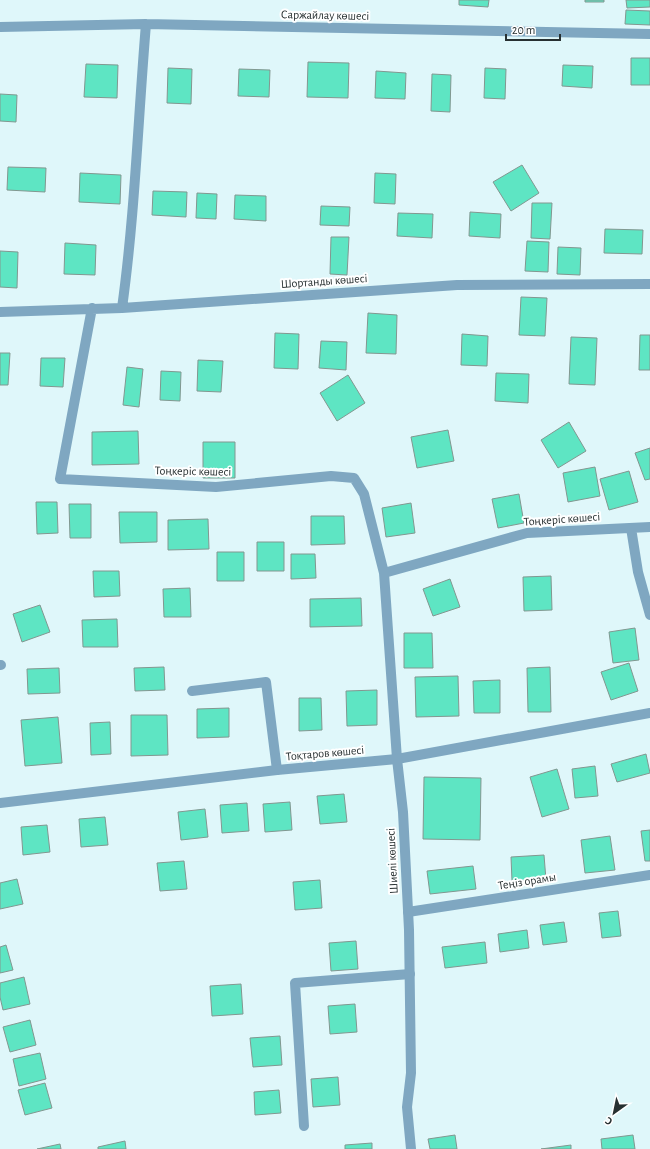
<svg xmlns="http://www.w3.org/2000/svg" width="650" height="1149" font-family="'Alegreya Sans',sans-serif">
<rect width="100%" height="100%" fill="#dff7fa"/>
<!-- building -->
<path fill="#5ee5c3" stroke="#829790" d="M 459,0 L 489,0 L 488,7 L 459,5 Z
M 585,0 L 604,0 L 604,2 L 585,2 Z
M 626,0 L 650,0 L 650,7 L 627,8 Z
M 626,10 L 650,11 L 650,25 L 625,24 Z
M 631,58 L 650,58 L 650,85 L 631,85 Z
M 308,62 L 349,63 L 348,98 L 307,97 Z
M 86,64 L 118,65 L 117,98 L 84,97 Z
M 563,65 L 593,66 L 592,88 L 562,86 Z
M 168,68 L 192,69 L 191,104 L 167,103 Z
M 485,68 L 506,69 L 505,99 L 484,98 Z
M 239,69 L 270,70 L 269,97 L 238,96 Z
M 376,71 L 406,73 L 405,99 L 375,98 Z
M 432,74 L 451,75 L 450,112 L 431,111 Z
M 0,94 L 17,95 L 16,122 L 0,121 Z
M 522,165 L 539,193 L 511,211 L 493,182 Z
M 8,167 L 46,168 L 45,192 L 7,190 Z
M 80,173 L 121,175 L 120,204 L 79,202 Z
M 375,173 L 396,174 L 395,204 L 374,203 Z
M 153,191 L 187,192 L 186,217 L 152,215 Z
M 197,193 L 217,194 L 216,219 L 196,218 Z
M 235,195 L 266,196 L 266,221 L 234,219 Z
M 532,203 L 552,203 L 550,239 L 531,238 Z
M 321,206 L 350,207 L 349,226 L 320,225 Z
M 470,212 L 501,214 L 500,238 L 469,236 Z
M 398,213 L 433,214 L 432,238 L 397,236 Z
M 605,229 L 643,230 L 642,254 L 604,253 Z
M 331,237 L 349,237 L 347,275 L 330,274 Z
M 527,241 L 549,242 L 548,272 L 525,271 Z
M 65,243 L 96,245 L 95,275 L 64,274 Z
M 558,247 L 581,248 L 580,275 L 557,274 Z
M 0,251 L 18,252 L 17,288 L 0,287 Z
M 521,297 L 547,298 L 545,336 L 519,335 Z
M 368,313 L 397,315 L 396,354 L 366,353 Z
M 275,333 L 299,334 L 298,369 L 274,368 Z
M 462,334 L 488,336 L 487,366 L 461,365 Z
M 640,335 L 650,335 L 650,370 L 639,370 Z
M 571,337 L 597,338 L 595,385 L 569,384 Z
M 321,341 L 347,342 L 346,370 L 319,368 Z
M 0,353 L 10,353 L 8,385 L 0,385 Z
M 41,358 L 65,358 L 63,387 L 40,386 Z
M 198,360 L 223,361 L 221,392 L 197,391 Z
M 127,367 L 143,369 L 139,407 L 123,405 Z
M 161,371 L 181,372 L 180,401 L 160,400 Z
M 496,373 L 529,374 L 528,403 L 495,401 Z
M 348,375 L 365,403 L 337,421 L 320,393 Z
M 569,422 L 586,451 L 558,468 L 541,440 Z
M 448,430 L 454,461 L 417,468 L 411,437 Z
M 138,431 L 139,464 L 92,465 L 92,432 Z
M 203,442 L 235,442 L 235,478 L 203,478 Z
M 650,448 L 650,479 L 645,480 L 635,453 Z
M 595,467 L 600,496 L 568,502 L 563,473 Z
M 629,471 L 638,502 L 609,510 L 600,479 Z
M 519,494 L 524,523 L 498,528 L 492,499 Z
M 36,502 L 57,502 L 58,533 L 37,534 Z
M 411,503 L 415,533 L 386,537 L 382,508 Z
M 69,504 L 91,504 L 91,538 L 70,538 Z
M 119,512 L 157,512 L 157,542 L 120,543 Z
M 311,516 L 344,516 L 345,544 L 311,545 Z
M 208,519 L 209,549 L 168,550 L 168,520 Z
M 257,542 L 284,542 L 284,571 L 257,571 Z
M 217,552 L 244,552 L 244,581 L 217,581 Z
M 291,554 L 315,554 L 316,578 L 291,579 Z
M 93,571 L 119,571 L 120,596 L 94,597 Z
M 551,576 L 552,610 L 524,611 L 523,577 Z
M 450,579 L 460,607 L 433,616 L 423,589 Z
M 190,588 L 191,617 L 164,617 L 163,589 Z
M 361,598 L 362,626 L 310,627 L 310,599 Z
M 40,605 L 50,632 L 22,642 L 13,614 Z
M 117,619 L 118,647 L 83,647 L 82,620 Z
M 635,628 L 639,660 L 613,663 L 609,632 Z
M 404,633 L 432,633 L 433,668 L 404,668 Z
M 629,663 L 638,691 L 611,700 L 601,672 Z
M 164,667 L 165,690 L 135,691 L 134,668 Z
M 550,667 L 551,712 L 528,712 L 527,668 Z
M 59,668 L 60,693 L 28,694 L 27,669 Z
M 458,676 L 459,716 L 416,717 L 415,677 Z
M 500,680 L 500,713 L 474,713 L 473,681 Z
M 377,690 L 377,725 L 347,726 L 346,691 Z
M 299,698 L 321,698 L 322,730 L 299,731 Z
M 229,708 L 229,737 L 197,738 L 197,709 Z
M 131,715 L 167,715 L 168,755 L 131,756 Z
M 58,717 L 62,763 L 25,766 L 21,720 Z
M 110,722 L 111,754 L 91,755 L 90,723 Z
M 646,754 L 650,773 L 617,782 L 611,764 Z
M 595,766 L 598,796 L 575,798 L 572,769 Z
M 557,769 L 569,809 L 542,817 L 530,777 Z
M 424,777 L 481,778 L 480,840 L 423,839 Z
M 344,794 L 347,822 L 320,824 L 317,796 Z
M 290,802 L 292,830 L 265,832 L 263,804 Z
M 247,803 L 249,831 L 222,833 L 220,805 Z
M 205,809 L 208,837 L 181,840 L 178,812 Z
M 105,817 L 108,845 L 81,847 L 79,819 Z
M 47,825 L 50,852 L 23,855 L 21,827 Z
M 650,830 L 650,861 L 645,861 L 641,831 Z
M 610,836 L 615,870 L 585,873 L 581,840 Z
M 544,855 L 546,880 L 512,881 L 511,857 Z
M 184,861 L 187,889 L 160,891 L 157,863 Z
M 473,866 L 476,889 L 430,894 L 427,871 Z
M 17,879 L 23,904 L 0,909 L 0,883 Z
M 320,880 L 322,908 L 295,910 L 293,882 Z
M 618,911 L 621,936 L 602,938 L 599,913 Z
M 564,922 L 567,942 L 543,945 L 540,925 Z
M 527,930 L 529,948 L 500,952 L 498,934 Z
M 356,941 L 358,969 L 331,971 L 329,943 Z
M 485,942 L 487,963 L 445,968 L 442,947 Z
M 6,945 L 13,970 L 0,973 L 0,947 Z
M 24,977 L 30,1004 L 3,1010 L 0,997 L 0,983 Z
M 241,984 L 243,1014 L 212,1016 L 210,986 Z
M 355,1004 L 357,1032 L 330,1034 L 328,1006 Z
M 30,1020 L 36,1045 L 10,1052 L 3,1027 Z
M 280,1036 L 282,1065 L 253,1067 L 250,1038 Z
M 40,1053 L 46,1079 L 19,1086 L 13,1059 Z
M 338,1077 L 340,1105 L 313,1107 L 311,1079 Z
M 45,1083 L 52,1108 L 25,1115 L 18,1090 Z
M 279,1090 L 281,1113 L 255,1115 L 254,1092 Z
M 455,1135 L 457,1149 L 430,1149 L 428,1139 Z
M 633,1135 L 635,1149 L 602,1149 L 601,1139 Z
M 125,1141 L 126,1149 L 98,1149 L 98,1147 Z
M 372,1143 L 372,1149 L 345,1149 L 345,1145 Z
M 60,1144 L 61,1149 L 37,1149 Z
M 571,1145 L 571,1149 L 541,1149 Z"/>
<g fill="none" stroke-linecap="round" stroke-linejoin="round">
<!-- service -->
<path stroke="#7fa7c1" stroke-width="10" d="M 192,691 L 266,682 L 277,770
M 304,1126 L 295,983 L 410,974"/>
<!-- minor -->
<path stroke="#7fa7c1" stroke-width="10" d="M 0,27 L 146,24 L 650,34
M 92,308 L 60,479 L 216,487 L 331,476 L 354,478 L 364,494 L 384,573 L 397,759 L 650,713
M 122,308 C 135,214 138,119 146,24
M 0,312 L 122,308 L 457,285 L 650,284
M 631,528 L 638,572 L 650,615
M 384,573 L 527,533 L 650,527
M 0,665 L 1,665
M 408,912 L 650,875"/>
<!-- tertiary -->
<path stroke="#7fa7c1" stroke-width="10" d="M 0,803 L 277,770 L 397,759 L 403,812 L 409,930 L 411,1073 L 407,1107 L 411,1149"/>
</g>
<g text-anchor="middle" stroke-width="4" stroke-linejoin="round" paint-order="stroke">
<!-- street labels -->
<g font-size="12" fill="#273031" stroke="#fff">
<text transform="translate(325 15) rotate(1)" y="4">Саржайлау көшесі</text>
<text transform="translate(324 281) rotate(-4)" y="4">Шортанды көшесі</text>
<text transform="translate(193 471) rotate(1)" y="4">Тоңкерiс көшесі</text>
<text transform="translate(562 519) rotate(-4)" y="4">Тоңкерiс көшесі</text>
<text transform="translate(325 753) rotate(-5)" y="4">Тоқтаров көшесі</text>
<text transform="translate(392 861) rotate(-93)" y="4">Шиелі көшесі</text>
<text transform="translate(527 881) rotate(-9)" y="4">Теңіз орамы</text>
</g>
</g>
<!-- north arrow -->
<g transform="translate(614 1113) rotate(213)" stroke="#ffffff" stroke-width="3" paint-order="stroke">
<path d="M0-3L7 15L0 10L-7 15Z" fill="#273031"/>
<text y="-6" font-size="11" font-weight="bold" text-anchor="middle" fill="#273031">С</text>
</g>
<!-- scale -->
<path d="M506 34v6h54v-6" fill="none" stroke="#273031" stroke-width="2"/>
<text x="512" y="34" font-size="12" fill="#273031" stroke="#ffffff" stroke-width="3" paint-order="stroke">20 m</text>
</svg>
